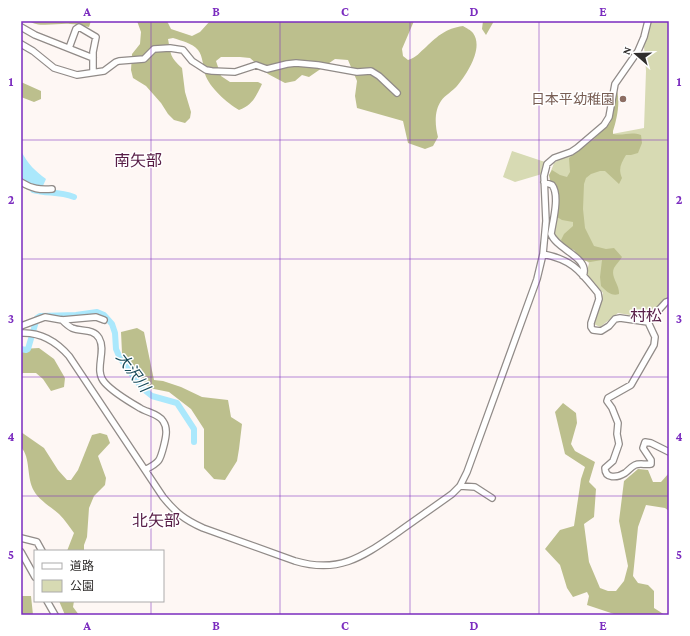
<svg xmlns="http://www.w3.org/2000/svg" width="690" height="636" font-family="'Crimson Pro','Noto Sans JP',serif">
<rect width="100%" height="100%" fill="#fef7f4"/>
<!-- green -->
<path fill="#d7dab3" d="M 651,21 L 669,21 L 669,298 L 667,298 L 648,318 L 618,313 L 600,327 L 594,324 L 603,293 L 586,275 L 589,263 L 574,250 L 557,244 L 554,233 L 556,216 L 554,183 L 549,176 L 554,163 L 603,132 L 612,134 L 644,128 L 646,71 L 644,46 Z
M 512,151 L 545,162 L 542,174 L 515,182 L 503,177 Z"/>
<!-- forest -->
<path fill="#bcbf8d" d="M 29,21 L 91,21 L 89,27 C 82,26 76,24 70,24 C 58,23 38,28 29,21 Z
M 137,21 L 167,21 L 171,29 L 192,36 L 200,32 L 210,21 L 414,21 L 402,49 L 403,56 L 408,60 C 416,58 420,52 426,47 C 439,35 445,29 463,26 C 466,28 471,30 473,33 C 484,48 467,74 457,86 C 453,91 445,95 441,101 C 434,111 435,126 438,137 L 433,146 L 425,149 L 408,143 L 403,121 L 357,108 L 355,96 L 357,81 L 348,60 L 335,59 L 309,77 L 302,75 L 295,81 L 285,83 L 268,74 L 250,58 L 240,57 L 221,57 L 216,61 L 221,76 L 230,82 L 258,82 L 262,84 C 256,96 253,105 239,110 C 227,103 209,87 205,74 C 203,67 203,56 198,50 C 192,43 182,41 173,38 L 168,39 C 171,55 170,57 182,68 L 185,92 L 191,112 L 190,118 L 185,123 L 174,120 L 168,114 L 161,103 L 146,86 L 133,78 L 131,70 L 132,54 L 140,44 L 141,32 Z
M 483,21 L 494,21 L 486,35 L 482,29 Z
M 21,82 L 41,91 L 41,99 L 34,102 L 21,97 Z
M 616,88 C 621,100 617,119 613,131 L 613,134 C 625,136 630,131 641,135 L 642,143 L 638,153 L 631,155 L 626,155 C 621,163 618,169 622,178 L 619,184 L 605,171 L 600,171 L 591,174 L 586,178 L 584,184 L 583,209 L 585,228 L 594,246 L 606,249 L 614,248 L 622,257 C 620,261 616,264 614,268 C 610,277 620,285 619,294 C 612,297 606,291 601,286 L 600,277 L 602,260 L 590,262 L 582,260 L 574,250 L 566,247 L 561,240 L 564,234 L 573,226 L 573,222 L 562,220 L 557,217 L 549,175 L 552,170 L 560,175 L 567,177 L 570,172 L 569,158 L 594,139 L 610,123 Z
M 137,328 L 144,332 L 154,380 L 163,381 L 181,387 L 202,397 L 228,400 L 231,417 L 242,424 L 239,449 L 237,461 L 225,480 L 214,479 L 204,468 L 204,429 L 191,409 L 169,392 L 149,388 L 133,369 L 122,353 L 121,332 Z
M 39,348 L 54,359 L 65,378 L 64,387 L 51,391 L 43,379 L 36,373 L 23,373 L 21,375 L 21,349 Z
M 563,403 L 576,413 L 577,423 L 571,444 L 575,451 L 595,462 L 589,482 L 596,489 L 594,517 L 584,524 L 589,562 L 600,588 L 608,591 L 616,591 L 624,581 L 628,566 L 619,521 L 624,481 L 638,469 L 648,470 L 653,482 L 661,482 L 669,473 L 669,511 L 665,508 L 646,505 L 638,527 L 633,576 L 638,583 L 648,585 L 654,591 L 654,608 L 665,615 L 617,615 L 587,605 L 589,596 L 587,592 L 573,597 L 567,588 L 560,565 L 545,549 L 560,530 L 574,526 L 581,479 L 585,467 L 565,454 L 555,412 Z
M 21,432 L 44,448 L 58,470 L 67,480 L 71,480 L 78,470 L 92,435 L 100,433 L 107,435 L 110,443 L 98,456 L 106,478 L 105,485 L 94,496 L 89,508 L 87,537 L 84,545 L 84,551 L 67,551 L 74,533 C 69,526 65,520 59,514 C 51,507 39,500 34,491 C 26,477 31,458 21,447 Z
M 21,596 L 31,596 L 33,615 L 21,615 Z
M 59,601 L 74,601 L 73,607 L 79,615 L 65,615 Z"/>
<!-- water -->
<path fill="#abe8fc" d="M 21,151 C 28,164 35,171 46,179 L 42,188 L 21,179 Z"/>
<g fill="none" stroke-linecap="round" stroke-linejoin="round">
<!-- river -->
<path stroke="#abe8fc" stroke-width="6" d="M 33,190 C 48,194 58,191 74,197
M 21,349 L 26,350 L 28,349 L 37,318 L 40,316 L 76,315 L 97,312 L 104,315 L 112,324 L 115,333 L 116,349 L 120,358 L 142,388 L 152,396 L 177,403 L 194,429 L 194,442"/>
<!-- minor casing -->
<g stroke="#918b88" stroke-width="8">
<path id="minor" d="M 648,21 L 644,37 L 638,51 L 615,84 L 609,117 L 604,125 L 577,148 L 571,152 L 554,158 L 547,164 L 544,176 L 546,221 L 543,254 C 573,260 580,271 598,293 L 599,299 L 591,323 L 591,327 L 593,330 L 601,331 L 609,326 L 615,319 L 620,318 L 648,322 L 666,302 L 669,301
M 21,27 L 35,35 L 93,58
M 21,44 L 33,51 L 54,68 L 77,75 L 104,71 L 116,62 L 119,61 L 144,59 L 154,49 L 170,48 L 183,50 L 192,61 L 206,70 L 212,71 L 235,72 L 256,65 L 267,69 L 287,64 L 296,63 L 318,65 L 357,72 L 371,71 L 379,76 L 397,93
M 69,48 L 76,29 L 79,27 L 96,37 L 93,52 L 93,72
M 21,182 C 32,189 40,190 52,189
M 544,182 L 552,185 C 560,195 553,221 551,234 C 556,249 591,258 583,276
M 62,320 C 65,323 68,326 72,328 C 81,332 93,328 99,338 C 107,352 93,370 105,383 C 114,393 128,401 140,408 C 146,412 159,414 163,421 C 168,428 166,437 164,445 C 160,461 160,462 145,470
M 648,322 L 655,337 L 654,345 L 631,385 L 608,398 L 607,401 L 612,408 L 618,423 L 617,434 L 619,444 L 613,461 L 605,468 C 605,479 617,478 625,473 C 628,471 631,467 635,465 C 639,463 646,465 651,464 L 651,460 L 643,448 L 645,442 L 651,443 L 669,452
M 21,326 L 45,317 L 62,320 L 96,317 L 104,320
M 21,333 C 41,332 56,341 69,356 L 163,497 C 176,513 185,520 203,528 L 295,561 C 339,574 362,557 397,533 C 415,520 434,507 452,494 L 460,486 L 467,472 L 537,279 L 543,254
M 460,486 L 475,487 L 492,498
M 21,538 L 37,542 L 42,551
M 21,552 L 35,577
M 47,601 L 55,615"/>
</g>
<!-- minor -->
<use href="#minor" stroke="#fff" stroke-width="5.5"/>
</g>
<!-- grid -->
<path fill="none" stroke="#7b2cbf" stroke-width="1" stroke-opacity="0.55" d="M 151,21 L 151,551M 280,21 L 280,615M 410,21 L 410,615M 539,21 L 539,615M 21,140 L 669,140M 21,259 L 669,259M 21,377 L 669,377M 21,496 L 669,496M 151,601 L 151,615"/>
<!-- markers -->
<circle fill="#8d6e63" stroke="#fff" stroke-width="1.5" cx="623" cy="99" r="4"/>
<g text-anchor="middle" stroke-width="3" stroke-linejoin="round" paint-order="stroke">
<!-- education labels -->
<g font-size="14" fill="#785e54" stroke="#fff" text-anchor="end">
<text x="615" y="104">日本平幼稚園</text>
</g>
<!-- water labels -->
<g font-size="15" font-style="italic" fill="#174a59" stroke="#fff">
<text transform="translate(133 372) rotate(53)" y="5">大沢川</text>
</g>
<!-- quarter labels -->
<g font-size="16" fill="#581e47" stroke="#fff">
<text x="138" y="166">南矢部</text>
<text x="646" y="321">村松</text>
<text x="156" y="526">北矢部</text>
</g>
</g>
<!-- border -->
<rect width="690" height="636" fill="none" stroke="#ffffff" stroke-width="44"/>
<!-- legend -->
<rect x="34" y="550" width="130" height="52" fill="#ffffff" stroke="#acabab"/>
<rect x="42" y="563" width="20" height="6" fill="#ffffff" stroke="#acabab"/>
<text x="70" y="570" font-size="12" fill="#302e2d">道路</text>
<rect x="42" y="580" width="20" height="12" fill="#d7dab3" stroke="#acabab"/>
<text x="70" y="590" font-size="12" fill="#302e2d">公園</text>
<!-- north arrow -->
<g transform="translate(636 54) rotate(290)" stroke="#ffffff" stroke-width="3" paint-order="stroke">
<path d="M0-3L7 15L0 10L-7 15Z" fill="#302e2d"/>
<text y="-6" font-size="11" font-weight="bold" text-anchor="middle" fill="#302e2d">N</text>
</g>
<rect x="22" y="22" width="646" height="592" fill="none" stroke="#7b2cbf" stroke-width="1.5"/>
<g font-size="13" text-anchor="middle" font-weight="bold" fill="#7b2cbf">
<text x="87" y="16">A</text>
<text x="216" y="16">B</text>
<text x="345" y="16">C</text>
<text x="474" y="16">D</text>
<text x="603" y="16">E</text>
<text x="11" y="86">1</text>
<text x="679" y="86">1</text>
<text x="11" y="204">2</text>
<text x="679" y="204">2</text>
<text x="11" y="323">3</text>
<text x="679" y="323">3</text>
<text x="11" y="441">4</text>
<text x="679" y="441">4</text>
<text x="11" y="559">5</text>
<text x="679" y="559">5</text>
<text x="87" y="630">A</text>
<text x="216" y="630">B</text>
<text x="345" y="630">C</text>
<text x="474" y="630">D</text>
<text x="603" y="630">E</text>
</g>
</svg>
